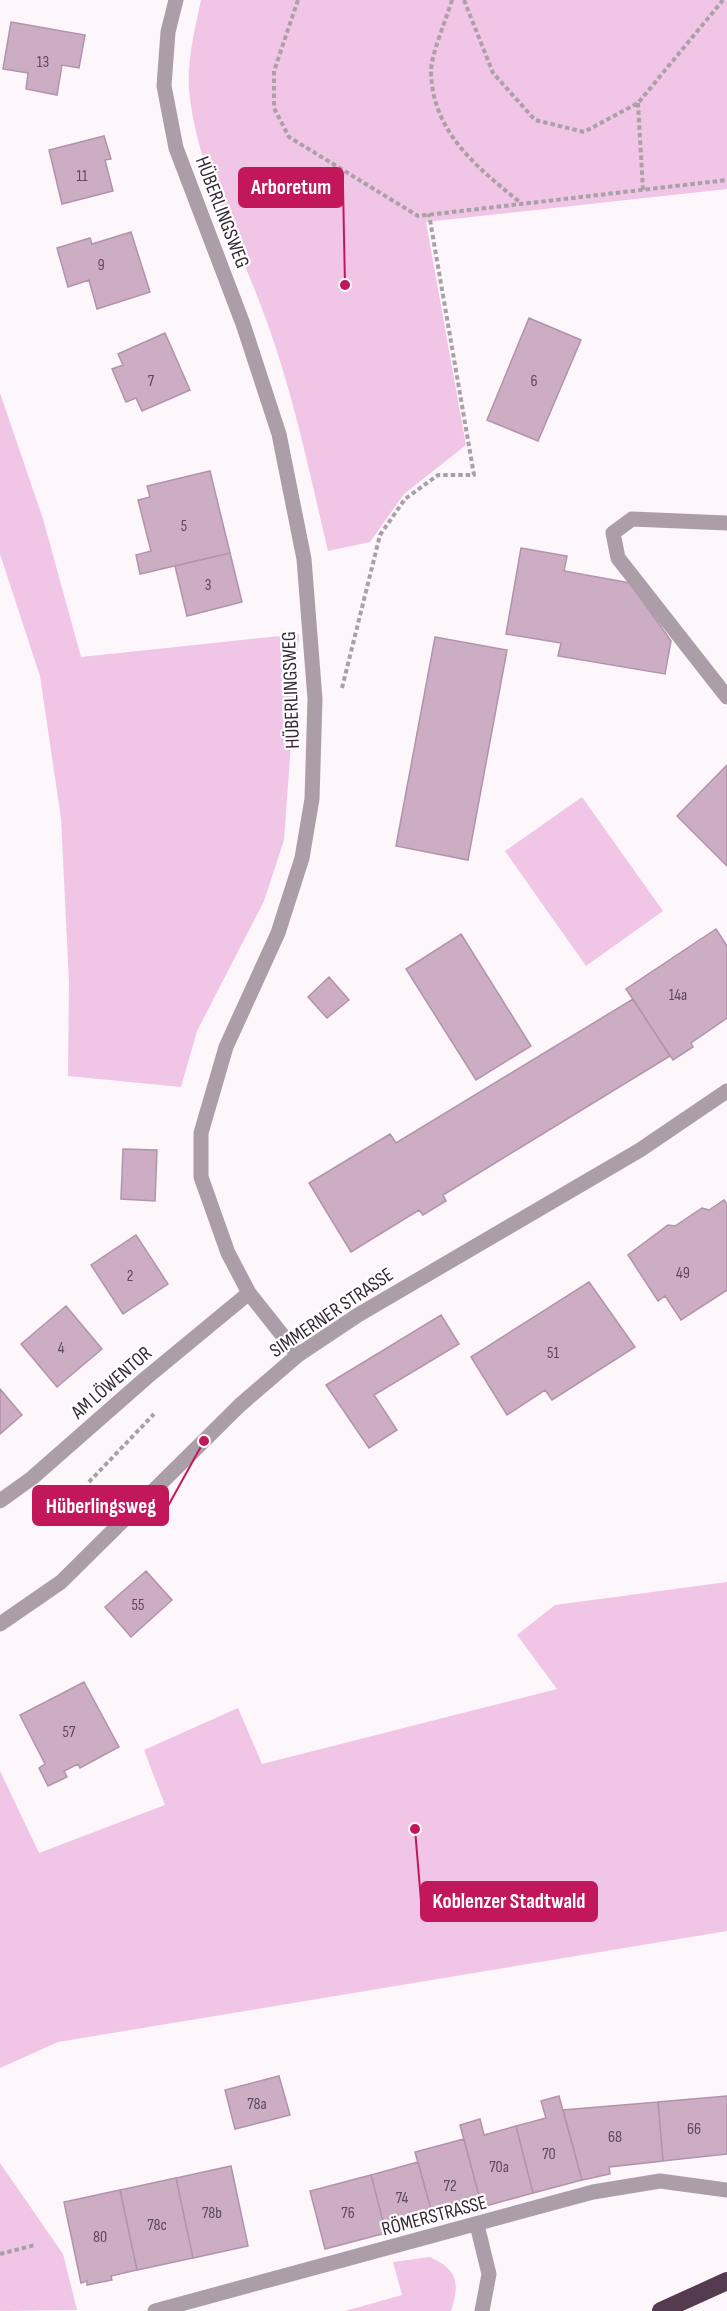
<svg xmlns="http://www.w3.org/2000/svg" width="727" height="2311" font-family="'Sofia Sans Condensed',sans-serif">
<rect width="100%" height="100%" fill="#fdf6fb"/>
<!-- green -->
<path fill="#f0c5e5" d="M 201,0 L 727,0 L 727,189 L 426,222 L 466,445 L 404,494 L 370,542 L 328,551 C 310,475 294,396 267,322 C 240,246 197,171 189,90 C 187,60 195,29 201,0 Z
M 0,393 L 43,519 L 81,657 L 299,634 L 284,840 L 264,901 L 197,1031 L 181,1087 L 68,1076 L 69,982 L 61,818 L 40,676 L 0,554 Z
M 582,797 L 663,911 L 586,966 L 505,851 Z
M 727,1582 L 727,1931 L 58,2042 L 0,2068 L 0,1771 L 39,1853 L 165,1805 L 144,1750 L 238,1708 L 262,1764 L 557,1689 L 517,1635 L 555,1605 Z
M 0,2163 L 63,2254 L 77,2310 L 0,2311 Z
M 430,2257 C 458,2270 460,2283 451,2311 L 345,2311 L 402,2295 L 393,2262 Z"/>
<!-- building -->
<path fill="#cdadc4" stroke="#b293aa" stroke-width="1.5" d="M 11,22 L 85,35 L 79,68 L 62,65 L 57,95 L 26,89 L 28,73 L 3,69 Z
M 104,136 L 111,159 L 105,160 L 113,191 L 62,204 L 49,150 Z
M 131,232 L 150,292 L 97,309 L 89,280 L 68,287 L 57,248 L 90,238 L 92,244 Z
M 529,318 L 581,340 L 538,441 L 487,420 Z
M 165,333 L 190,390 L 142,411 L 136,398 L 126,402 L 112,369 L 123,365 L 118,354 Z
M 210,471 L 230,553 L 140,574 L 136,555 L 151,551 L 138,500 L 150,497 L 147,486 Z
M 521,548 L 567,556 L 564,571 L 630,583 L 671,641 L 665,674 L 558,656 L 561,643 L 506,634 Z
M 230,553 L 242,602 L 187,616 L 175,566 Z
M 435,637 L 507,650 L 468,860 L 396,846 Z
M 727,765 L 727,866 L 677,816 Z
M 716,929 L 727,946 L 727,1018 L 691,1043 L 693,1047 L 673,1060 L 626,989 Z
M 461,934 L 531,1046 L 476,1080 L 406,969 Z
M 329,977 L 349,1000 L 327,1018 L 308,997 Z
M 633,999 L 670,1056 L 443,1195 L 446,1201 L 423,1215 L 419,1210 L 351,1252 L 309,1183 L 390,1134 L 396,1143 Z
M 123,1149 L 157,1150 L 155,1201 L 121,1199 Z
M 724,1200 L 727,1204 L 727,1290 L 681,1320 L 665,1296 L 658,1301 L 628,1255 L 668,1225 L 675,1226 L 702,1208 L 709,1210 Z
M 136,1235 L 168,1284 L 123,1314 L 91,1265 Z
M 589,1282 L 635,1347 L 552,1400 L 545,1390 L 507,1415 L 471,1357 Z
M 66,1306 L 102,1349 L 57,1387 L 21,1344 Z
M 441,1315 L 459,1344 L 374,1395 L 397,1430 L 369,1448 L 326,1385 Z
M 0,1389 L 22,1415 L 0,1434 Z
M 146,1571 L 172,1600 L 131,1637 L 105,1607 Z
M 84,1682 L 119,1747 L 80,1768 L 78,1764 L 64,1771 L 67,1777 L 48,1786 L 39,1768 L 45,1764 L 20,1715 Z
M 279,2076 L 290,2115 L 235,2129 L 225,2090 Z
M 559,2096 L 582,2180 L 533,2193 L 516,2126 L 546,2118 L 541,2101 Z
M 727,2096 L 727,2154 L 663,2161 L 658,2102 Z
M 658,2102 L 663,2161 L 609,2167 L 610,2174 L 582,2180 L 563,2110 Z
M 480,2119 L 484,2135 L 516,2126 L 533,2193 L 482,2207 L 460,2125 Z
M 464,2139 L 482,2207 L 434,2220 L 415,2152 Z
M 418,2162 L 434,2220 L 386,2233 L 371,2175 Z
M 231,2166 L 248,2246 L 193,2258 L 176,2178 Z
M 371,2175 L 386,2233 L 325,2249 L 310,2191 Z
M 176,2178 L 193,2258 L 137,2270 L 120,2190 Z
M 120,2190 L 137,2270 L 111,2276 L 112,2280 L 87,2285 L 87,2281 L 81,2283 L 64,2202 Z"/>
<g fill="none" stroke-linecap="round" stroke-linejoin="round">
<!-- path -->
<path stroke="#aaa1a8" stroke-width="4" stroke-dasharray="4.5 3" stroke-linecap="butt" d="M 298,0 L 274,71 L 274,108 L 289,137 L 418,216 L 727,180
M 452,0 C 447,17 431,55 431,71 C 432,133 478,168 522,204
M 464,0 L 493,73 L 535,120 L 584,132 L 638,103 L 723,0
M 638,103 L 643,190
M 342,688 L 380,535 L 405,499 L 438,475 L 474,475 L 429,214
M 89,1482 L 154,1414
M 0,2254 L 35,2245"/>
<!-- minor -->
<path stroke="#ac9ea8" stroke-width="15" d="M 176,0 L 168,32 L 164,86 L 176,148 L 243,324 L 279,434 L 304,559 L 315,699 L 312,799 L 302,858 L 278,933 L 226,1047 L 201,1133 L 201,1177 L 228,1253 L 249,1293 L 298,1355
M 727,523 L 632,519 L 613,533 L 618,558 L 727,697
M 0,1501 L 32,1478 L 146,1378 L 249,1293
M 0,1624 L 61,1582 L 240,1405 L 298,1355 L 358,1315 L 640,1150 L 727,1091
M 477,2225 L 489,2274 L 482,2311
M 155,2311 L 593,2192 L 660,2181 L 727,2190"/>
<!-- highway -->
<path stroke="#553b4f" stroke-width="18" d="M 661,2311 L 727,2281"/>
</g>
<g text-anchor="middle" stroke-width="4.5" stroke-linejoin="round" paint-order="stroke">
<!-- number labels -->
<g font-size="16" fill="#5c4a57">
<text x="43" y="67">13</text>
<text x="82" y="181">11</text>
<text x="101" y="270">9</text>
<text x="151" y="386">7</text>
<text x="534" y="386">6</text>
<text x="184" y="531">5</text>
<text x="208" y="590">3</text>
<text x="678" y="1000">14a</text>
<text x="683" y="1278">49</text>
<text x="130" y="1281">2</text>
<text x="61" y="1353">4</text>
<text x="553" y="1358">51</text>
<text x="138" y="1610">55</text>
<text x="69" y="1737">57</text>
<text x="257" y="2109">78a</text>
<text x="694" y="2134">66</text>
<text x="615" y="2142">68</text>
<text x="549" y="2159">70</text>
<text x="499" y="2172">70a</text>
<text x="450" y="2191">72</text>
<text x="402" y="2203">74</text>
<text x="212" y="2218">78b</text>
<text x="348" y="2218">76</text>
<text x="157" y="2230">78c</text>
<text x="100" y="2242">80</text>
</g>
<!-- street labels -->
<g font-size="20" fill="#362933" stroke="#fff">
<text transform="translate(223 212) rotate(69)" y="7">HÜBERLINGSWEG</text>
<text transform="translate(290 690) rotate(-92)" y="7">HÜBERLINGSWEG</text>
<text transform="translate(331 1312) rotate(-34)" y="7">SIMMERNER STRASSE</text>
<text transform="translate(111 1382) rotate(-41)" y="7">AM LÖWENTOR</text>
<text transform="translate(434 2215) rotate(-15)" y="7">RÖMERSTRASSE</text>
</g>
</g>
<!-- callouts -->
<path fill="none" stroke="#c2185b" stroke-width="2" d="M345 285L343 187M204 1441L168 1506M415 1829L421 1901"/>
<g fill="#c2185b" stroke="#fff" stroke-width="2">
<circle cx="345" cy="285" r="6"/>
<circle cx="204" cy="1441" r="6"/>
<circle cx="415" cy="1829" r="6"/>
</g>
<g fill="#c2185b" stroke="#c2185b" stroke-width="2">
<rect x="239" y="168" width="104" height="39" rx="6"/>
<rect x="33" y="1486" width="135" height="39" rx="6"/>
<rect x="421" y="1882" width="176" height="39" rx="6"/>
</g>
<g font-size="21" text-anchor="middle" font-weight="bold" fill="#fff">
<text x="291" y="194">Arboretum</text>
<text x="101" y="1513">Hüberlingsweg</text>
<text x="509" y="1908">Koblenzer Stadtwald</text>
</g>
</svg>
